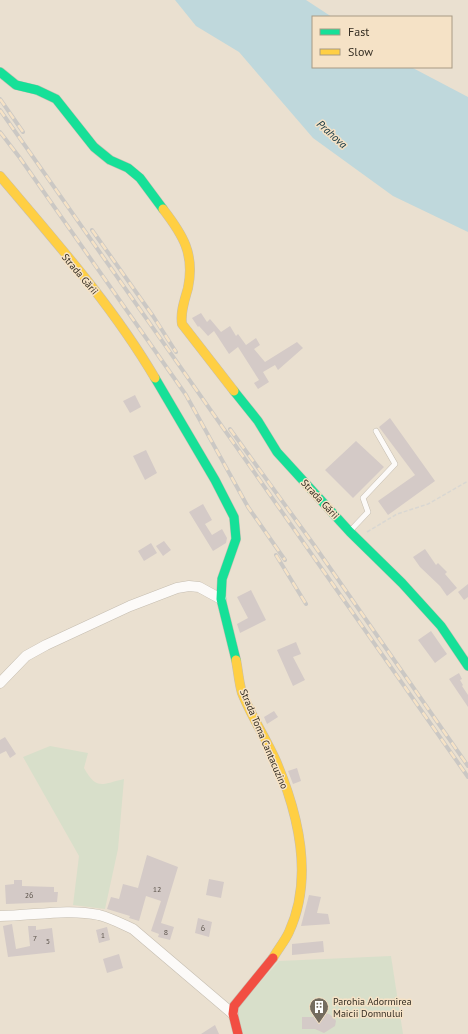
<svg xmlns="http://www.w3.org/2000/svg" width="468" height="1034" viewBox="0 0 468 1034" font-family="'PT Sans',sans-serif">
<rect width="100%" height="100%" fill="#eae0d0"/>
<path fill="#d8dfca" d="M50 746 88 753 84 768C97 791 102 784 124 779L118 849 105 909 73 905 79 856 23 757Z
M391 956 403 1034H242L236 1009 279 961Z"/>
<path fill="#bfd8dc" d="M175 0H306L332 17H313V67H411L468 97V232L393 196 313 138 239 52 196 26Z"/>
<path fill="#d4cac7" d="M201 313 207 322 210 319 221 332 230 326 236 336 238 334 246 345 256 338 260 345 254 349 265 362 297 342 303 348 278 370 275 365 263 372 269 382 258 389 254 383 259 380 238 347 229 354 214 331 208 336 199 326 198 327 192 318Z
M135 395 141 407 130 413 123 401Z
M390 418 435 481 388 515 378 501 415 475 379 427Z
M356 441 384 467 353 498 325 470Z
M146 450 157 473 145 480 133 456Z
M203 504 212 520 205 524 212 535 222 529 227 538 226 543 213 551 189 512Z
M164 541 171 550 163 556 156 546Z
M151 543 157 553 144 561 138 551Z
M425 549 436 565 438 563 447 572 445 574 457 588 447 596 440 586 420 567 413 557Z
M468 584V597L464 600 458 592Z
M251 590 266 620 240 633 237 624 248 618 237 597Z
M431 631 447 654 435 663 418 640Z
M296 642 301 654 293 657 305 680 293 686 277 650Z
M459 673 462 679 460 680 463 685 462 686 468 695V707L449 679Z
M274 711 278 717 267 724 264 717Z
M5 737 16 754 10 758 6 751 0 754V740Z
M297 768 301 781 293 784 288 771Z
M147 855 178 867 161 923 174 927 170 940 158 937 159 934 151 931 161 901 146 896 139 921 129 918 130 916 107 909 111 897 119 899 123 884 138 888Z
M209 879 224 882 221 898 206 895Z
M14 880H22V886L54 887V892H58L57 902 6 904 5 885 14 884Z
M309 895 321 897 317 913 328 914 330 924 301 926Z
M198 918 212 922 209 937 195 933Z
M12 924 16 949 30 946 28 926H36V930L52 928 55 952 8 957 3 926Z
M107 927 110 940 99 943 96 930Z
M323 941 324 952 292 955V944Z
M119 954 123 968 107 973 103 959Z
M320 1013 329 1014 334 1018 336 1021 335 1026 324 1033 315 1029H302V1017H314Z
M215 1025 219 1034H201Z"/>
<g fill="none" stroke-linecap="round" stroke-linejoin="round">
<defs>
<path id="lane" d="M350 531 368 512 363 498 395 464 376 431"/>
<path id="street" d="M0 683 26 656 46 645 130 606 177 588 189 586 199 587 221 599
M0 916C32 916 67 908 99 915 111 918 122 924 133 929L233 1014"/>
<path id="fast" d="M0 72 16 85 37 90 56 99 94 147 110 160 128 168 140 178 163 209
M155 378 215 480 234 517 236 539 222 579 221 599 236 660
M234 391 258 421 277 452 350 532 402 583 441 626 468 666"/>
<path id="slow" d="M0 176C55 241 112 305 155 378
M163 209C183 235 195 254 188 288 185 299 180 312 182 324L234 391
M236 660C238 670 239 683 242 693 251 716 266 738 276 761 298 813 314 878 289 932 285 941 278 949 273 958"/>
<path id="jam" d="M238 1034 233 1014 234 1006 273 958"/>
</defs>
<use href="#lane" stroke="#c5bdb0" stroke-width="6"/>
<use href="#street" stroke="#c5bdb0" stroke-width="11"/>
<use href="#fast" stroke="#c5bdb0" stroke-width="10"/>
<use href="#slow" stroke="#c5bdb0" stroke-width="10"/>
<use href="#jam" stroke="#c5bdb0" stroke-width="10"/>
<path stroke="#d9d7d2" stroke-width="1.5" stroke-dasharray="4 2" stroke-linecap="butt" d="M367 532 397 514 428 504 468 481"/>
<use href="#lane" stroke="#fcfaf8" stroke-width="5"/>
<use href="#street" stroke="#fcfaf8" stroke-width="10"/>
<use href="#fast" stroke="#16e098" stroke-width="9"/>
<use href="#slow" stroke="#ffcf43" stroke-width="9"/>
<use href="#jam" stroke="#f24e42" stroke-width="9"/>
<defs>
<path id="rail" d="M0 99 23 132
M0 110 468 777
M0 132 20 158 186 395 248 507 285 560
M92 230 153 316 176 352
M230 429 314 545 468 766
M276 555 306 604"/>
</defs>
<use href="#rail" stroke="#cbc8c4" stroke-width="4"/>
<use href="#rail" stroke="#f5e2c6" stroke-width="2.5" stroke-dasharray="8" stroke-linecap="butt"/>
</g>
<defs>
<symbol id="building-pin" viewBox="-11 -11 22 30"><path d="M0 17L-7.5 6A9.5 9.5 0 1 1 7.5 6Z" fill="#746c5f" stroke="#f5e2c6"/><path d="M-4-6H4V6H1V3H-1V6H-4ZM-2.5-4.3h1.7v1.8h-1.7ZM.8-4.3h1.7v1.8H.8ZM-2.5-1h1.7V.8h-1.7ZM.8-1h1.7V.8H.8Z" fill="#fff"/></symbol>
</defs>
<g fill-rule="evenodd">
<use href="#building-pin" x="308" y="996" width="22" height="30"/>
</g>
<g text-anchor="middle" dominant-baseline="central" stroke-width="3" stroke-linejoin="round" paint-order="stroke">
<g font-size="8" fill="#5c544b">
<text x="157" y="889">12</text>
<text x="29" y="895">26</text>
<text x="203" y="928">6</text>
<text x="166" y="932">8</text>
<text x="103" y="935">1</text>
<text x="35" y="938">7</text>
<text x="48" y="941">5</text>
</g>
<g font-size="10" fill="#342d22" stroke="#f5e2c6">
<text transform="translate(80 274) rotate(50)">Strada Gării</text>
<text transform="translate(320 499) rotate(47)">Strada Gării</text>
<text transform="translate(264 739) rotate(67)">Strada Toma Cantacuzino</text>
</g>
<g font-size="10" fill="#342d22" stroke="#f5e2c6" text-anchor="start">
<text x="333" y="1001">Parohia Adormirea<tspan x="333" dy="12">Maicii Domnului</tspan></text>
</g>
<g font-size="11" font-style="italic" fill="#10343f" stroke="#f5e2c6">
<text transform="translate(332 134) rotate(42)">Prahova</text>
</g>
</g>
<rect x="312" y="16" width="140" height="52" fill="#f5e2c6" stroke="#a89a84"/>
<rect x="320" y="29" width="20" height="6" fill="#16e098" stroke="#a89a84"/>
<text x="348" y="36" font-size="12" fill="#342d22">Fast</text>
<rect x="320" y="49" width="20" height="6" fill="#ffcf43" stroke="#a89a84"/>
<text x="348" y="56" font-size="12" fill="#342d22">Slow</text>
</svg>
